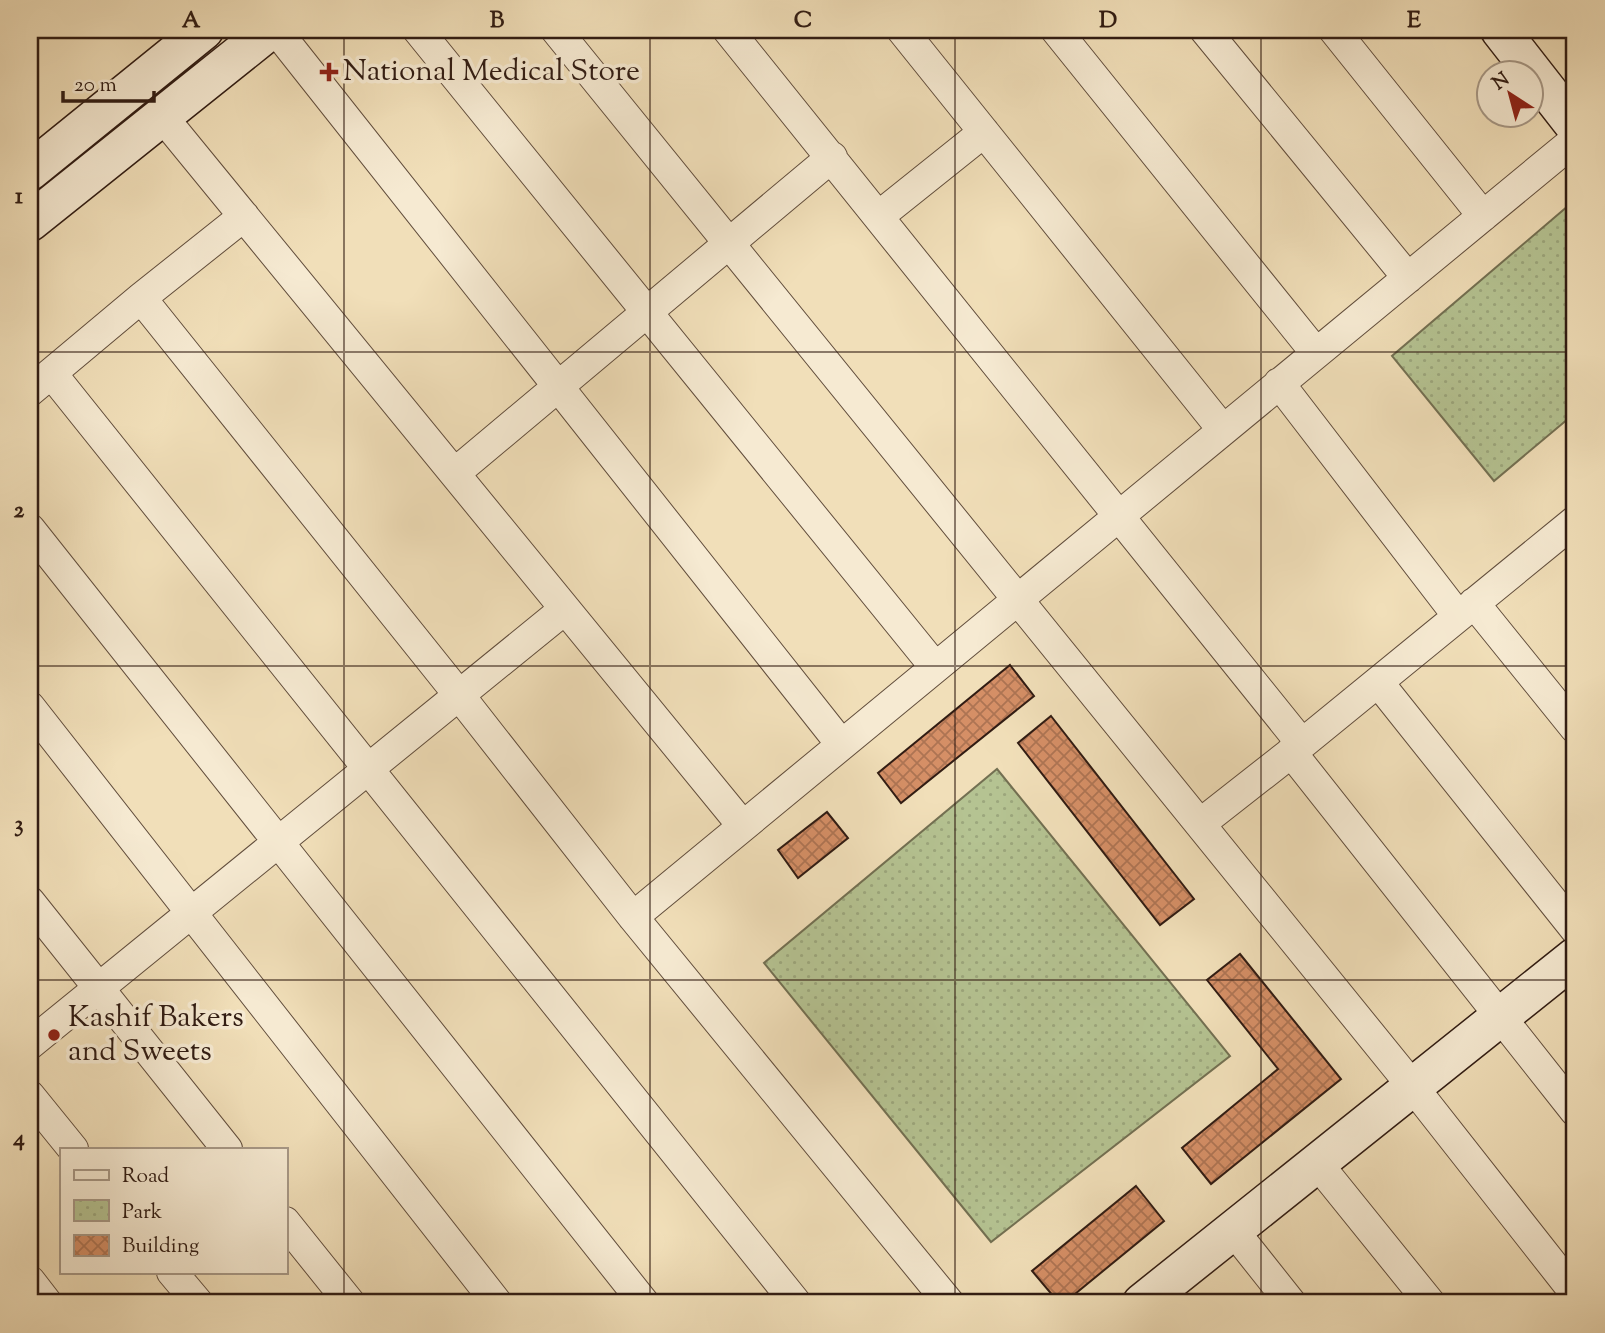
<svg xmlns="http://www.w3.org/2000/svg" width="1605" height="1333" viewBox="0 0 1605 1333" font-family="'Sorts Mill Goudy',serif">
<defs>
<pattern id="park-dots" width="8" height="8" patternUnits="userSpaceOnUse" patternTransform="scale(1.75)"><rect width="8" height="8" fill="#b5c392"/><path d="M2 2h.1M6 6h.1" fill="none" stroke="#9ca77d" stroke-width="1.8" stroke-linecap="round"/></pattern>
<pattern id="building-cross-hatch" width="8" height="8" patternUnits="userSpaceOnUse" patternTransform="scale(1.75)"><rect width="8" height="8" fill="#d58f66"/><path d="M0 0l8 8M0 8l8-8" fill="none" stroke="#ad7453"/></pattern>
</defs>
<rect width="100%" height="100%" fill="#f1dfb9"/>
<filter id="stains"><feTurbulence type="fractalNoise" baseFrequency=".00286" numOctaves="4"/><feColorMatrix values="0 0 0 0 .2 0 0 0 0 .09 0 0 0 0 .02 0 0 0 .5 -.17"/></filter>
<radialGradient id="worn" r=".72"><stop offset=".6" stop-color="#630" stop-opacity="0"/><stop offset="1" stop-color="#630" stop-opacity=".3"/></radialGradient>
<path fill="url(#park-dots)" stroke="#737052" stroke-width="2" d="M1575 200V413L1494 481 1392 356Z
M997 769 1230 1056 991 1242 764 963Z"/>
<path fill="url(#building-cross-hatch)" stroke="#311c13" stroke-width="2" d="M1010 665 1034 696 901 803 878 773Z
M1051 716 1194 899 1160 925 1018 743Z
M827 812 848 838 798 878 778 850Z
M1240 954 1341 1079 1211 1184 1182 1148 1278 1069 1207 980Z
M1136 1186 1164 1221 1064 1303H1059L1032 1271Z"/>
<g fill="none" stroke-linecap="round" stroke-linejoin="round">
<defs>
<path id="lane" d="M30 32 32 30"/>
<path id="street" d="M276 30 841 744
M418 30 935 667
M556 30 1413 1087 1575 1293
M728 30 1302 744
M902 30 1223 430
M1056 30 1316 353
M1205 30 1408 278
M1334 30 1483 216
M161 115 742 825
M879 216 984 132
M141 298 459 695 633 917 949 1303
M52 374 796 1303
M1279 383 1458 616
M30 391 141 298 244 216
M455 473 832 157
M30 529 644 1303
M1474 603 1575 728
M1378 682 1575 929
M30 707 497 1303
M1291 752 1575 1111
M1200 824 1302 744 1575 521
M30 902 227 1149
M633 917 1575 140
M30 1044 565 609
M30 1096 73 1149
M1317 1163 1430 1303
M285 1222 350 1303
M1233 1230 1291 1303
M172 1272 198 1303
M30 1281 47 1303"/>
<path id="secondary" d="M1500 30 1575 126
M30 171 204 30
M30 222 270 30
M1142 1303 1575 957"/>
</defs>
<use href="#lane" stroke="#614d3c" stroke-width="17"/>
<use href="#street" stroke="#614d3c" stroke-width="32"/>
<use href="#secondary" stroke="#311c13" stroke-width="41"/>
<use href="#lane" stroke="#f6ead2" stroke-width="14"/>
<use href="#street" stroke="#f6ead2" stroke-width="30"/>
<use href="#secondary" stroke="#f6ead2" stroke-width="38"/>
</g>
<path fill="none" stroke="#311c13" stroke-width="2" stroke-opacity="0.55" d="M344 30V1303M650 30V1303M955 30V1303M1261 30V1303M30 352H1575M30 666H1575M30 980H1575"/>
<g fill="#8f2418" stroke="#f6ead2" stroke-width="2.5">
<path d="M325.5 61.5h7v7h7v7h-7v7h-7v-7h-7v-7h7z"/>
<circle cx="54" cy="1035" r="7"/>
</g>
<g text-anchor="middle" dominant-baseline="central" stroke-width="7" stroke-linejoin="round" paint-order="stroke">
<g font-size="30" fill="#311c13" stroke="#f6ead2" text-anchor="start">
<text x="343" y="72">National Medical Store</text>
<text x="68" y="1018">Kashif Bakers<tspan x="68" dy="34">and Sweets</tspan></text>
</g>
</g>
<rect width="1605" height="1333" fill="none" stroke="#f1dfb9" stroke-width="77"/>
<rect x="60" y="1148" width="228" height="126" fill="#f6ead2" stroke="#a79886" stroke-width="2"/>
<rect x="74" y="1170" width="35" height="10" fill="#f6ead2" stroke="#a79886" stroke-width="2"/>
<text x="122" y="1182" font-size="21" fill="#311c13">Road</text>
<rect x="74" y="1200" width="35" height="21" fill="url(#park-dots)" stroke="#a79886" stroke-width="2"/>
<text x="122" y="1218" font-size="21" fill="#311c13">Park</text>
<rect x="74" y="1235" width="35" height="21" fill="url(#building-cross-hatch)" stroke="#a79886" stroke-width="2"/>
<text x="122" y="1252" font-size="21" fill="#311c13">Building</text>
<g transform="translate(1510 94) rotate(324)"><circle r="33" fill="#f6ead2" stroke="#a79886" stroke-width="2"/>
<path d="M0-5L12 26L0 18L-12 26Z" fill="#8f2418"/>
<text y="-10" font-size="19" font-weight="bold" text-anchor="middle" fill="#311c13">N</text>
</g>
<path d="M63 91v10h91v-10" fill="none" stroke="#311c13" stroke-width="3.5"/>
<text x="74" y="91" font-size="21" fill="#311c13" stroke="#f6ead2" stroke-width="5" paint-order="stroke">20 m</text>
<rect x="38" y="38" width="1528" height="1256" fill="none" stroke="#311c13" stroke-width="2.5"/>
<g font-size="23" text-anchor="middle" font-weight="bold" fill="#311c13">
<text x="191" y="27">A</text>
<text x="497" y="27">B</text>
<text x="803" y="27">C</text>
<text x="1108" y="27">D</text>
<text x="1414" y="27">E</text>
<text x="19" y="203">1</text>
<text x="19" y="517">2</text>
<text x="19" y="831">3</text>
<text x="19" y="1145">4</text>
</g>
<rect width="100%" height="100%" filter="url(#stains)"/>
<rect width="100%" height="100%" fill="url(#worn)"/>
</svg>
